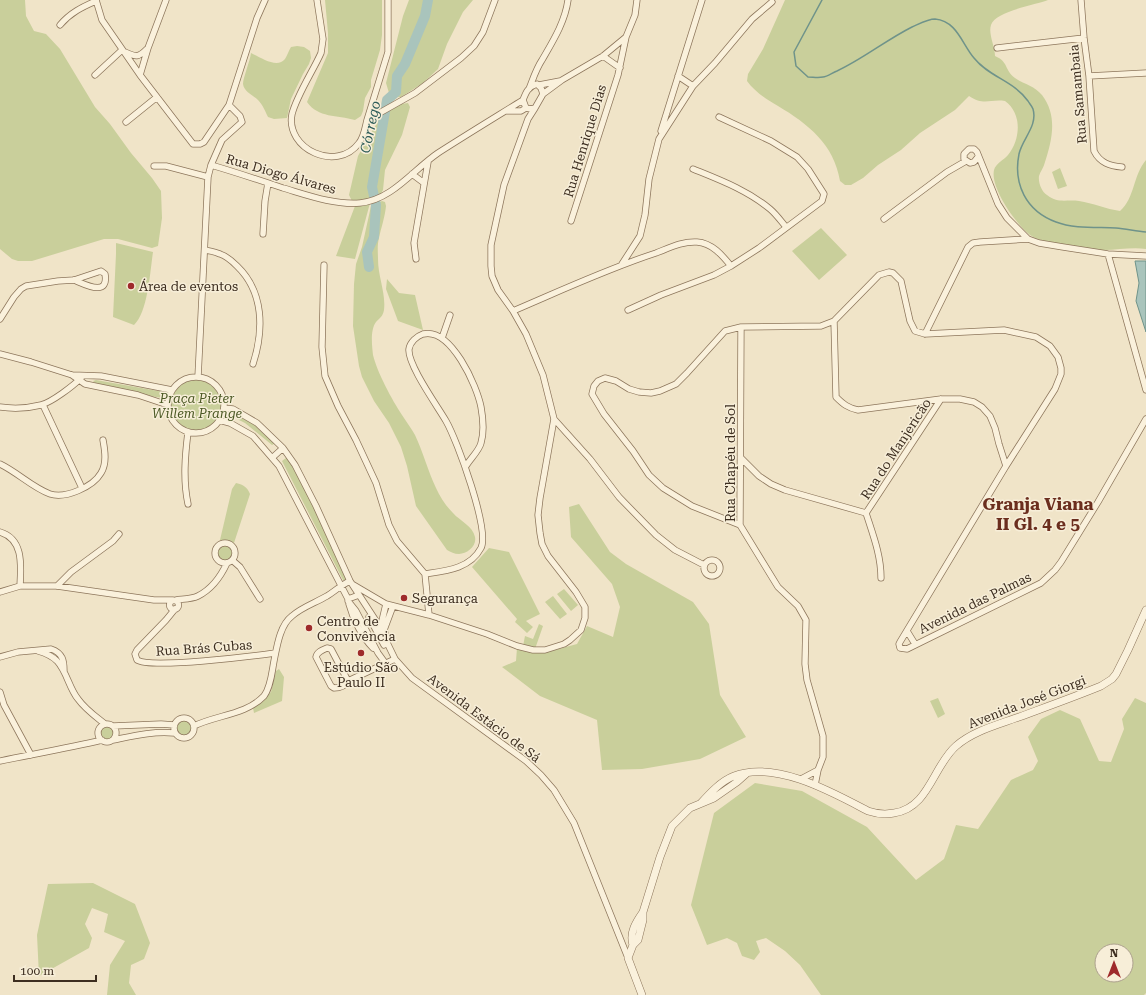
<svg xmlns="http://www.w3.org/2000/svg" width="1146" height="995" viewBox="0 0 1146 995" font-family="'Roboto Serif',serif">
<rect width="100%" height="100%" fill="#f0e4c8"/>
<path fill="#c9cf9b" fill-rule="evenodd" d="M0 0H25L26 16 34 31 46 34 60 49 95 107 110 124 131 153 152 178 161 191 162 218 158 246 152 248 118 239H104L32 261H18L12 259 0 249Z
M325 0H382V35L380 50 371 80V87L365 98 363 111 361 116 355 120C337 115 318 118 307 102L328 53V33Z
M409 0H473L463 12 447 44 438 69 423 83 401 97H394L389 93 386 83 403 16Z
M785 0H1048C1036 5 995 11 991 25 988 34 995 46 995 56 1009 62 1004 70 1015 78 1024 84 1035 86 1042 95 1058 116 1052 140 1045 162 1044 167 1040 172 1039 176 1038 183 1042 192 1047 195 1059 204 1066 199 1079 201 1093 203 1106 209 1120 211 1135 198 1133 175 1146 160V249C1132 247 1118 250 1104 250 1087 251 1057 245 1041 240 1037 239 1033 237 1030 235 1016 224 990 188 994 170 996 163 1004 160 1008 155 1021 139 1022 113 1005 101 989 99 984 106 969 96L955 110 920 133 901 150 878 165 863 178 851 185H845L840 181C834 144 808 124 778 106 766 99 755 92 747 81L748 74 763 49Z
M297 46 304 47 310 51 311 58 309 64 303 74 291 99 287 118 274 119 268 117C265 111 263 105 258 100 253 95 244 92 243 84 243 78 250 61 251 53 260 57 277 69 285 59 287 56 289 50 291 47Z
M408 103 410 107 402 135 385 170 383 190 381 194 365 200 352 201 349 195 358 156 372 131 383 114 401 104Z
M1060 168 1067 186 1058 189 1052 172Z
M382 201 385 202 386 206C385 217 381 228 379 238 377 245 378 253 378 259 378 277 386 293 384 310 383 316 380 318 376 322 370 330 372 346 373 355 377 372 392 400 402 415 406 421 411 428 415 435 423 452 428 471 436 488 440 497 446 506 453 513 460 521 473 526 475 537 477 546 467 554 459 554 454 554 451 552 447 550L416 506 407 466 401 447 389 423 374 401 362 377 359 366 353 326 354 284 356 264 362 247 371 206Z
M370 203 355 259 336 256 355 206 365 205Z
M821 228 847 255 819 280 792 251Z
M116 243 153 252C150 272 148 312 134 325L113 317 116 254Z
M387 279 399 293 415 295 423 330 398 321 386 289Z
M189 378C209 376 224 388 224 408H225C223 413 220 420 216 424 186 456 142 397 189 378Z
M96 380 164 392 166 396 164 398 156 397 96 384 93 381Z
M230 411 252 421 275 443 274 444 272 445 245 423 233 417Z
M286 458H289L347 575V581L343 580 342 578 282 461Z
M236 483C244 485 247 487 250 494L234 543 227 540H220L232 489Z
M579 504 610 552 626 564 693 602 709 624 720 695 746 737 700 759 642 769 602 770 597 720 540 696 502 667 516 661 517 648 544 653 577 644 587 626 613 637 620 607 612 584 571 537 569 507Z
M217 553a8 8 0 1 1 16 0a8 8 0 1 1-16 0Z
M489 548 509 552 540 614 526 621 533 627 527 633 515 622 517 619 472 567Z
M564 589 578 605 571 611 557 594Z
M553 596 567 614 560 619 545 602Z
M539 624 543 626 535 649 523 646 525 636 533 639Z
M279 669 284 677 282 701 254 713 253 708 271 692 276 671Z
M938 698 945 714 938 718 930 701Z
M1135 698 1146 703V993L1144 995H821L800 965 785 951 766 938 756 941 760 952 754 960 742 956 737 943 727 938 707 945 691 905 714 813 755 783 802 791 867 827 916 880 944 859 956 825 978 829 1011 780 1033 770 1038 761 1028 737 1041 719 1060 710 1080 719 1099 761 1111 762 1124 729 1122 719ZM1102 951H1126V975H1102Z
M174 728a10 10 0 1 1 20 0a10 10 0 1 1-20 0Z
M98 733a9 9 0 1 1 18 0a9 9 0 1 1-18 0Z
M93 883 135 904 150 943 144 959 131 965 129 983 136 995H107L110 965 125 941 104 932 108 914 92 908 85 924 92 938 89 948 39 976 37 935 48 884Z"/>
<path fill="#a9c4bc" stroke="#6f938a" d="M1135 261H1146V332L1136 301 1139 283Z"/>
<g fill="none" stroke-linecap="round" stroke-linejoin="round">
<path stroke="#6f938a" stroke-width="1.5" d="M822 0 794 52 796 66 808 77C813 77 818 78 823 77 827 77 832 73 837 71 863 59 886 40 912 27 919 24 928 19 935 19 957 21 962 44 974 58 989 77 1014 81 1028 101 1029 103 1032 106 1033 109 1038 126 1022 139 1019 154 1013 184 1026 211 1056 222 1074 229 1097 227 1116 228 1126 229 1136 231 1146 232"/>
<path stroke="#a9c4bc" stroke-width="10" d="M369 267 367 252 374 237 376 205 372 187 387 100 396 92 397 76 405 64 425 16 428 0"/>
<defs>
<path id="minor" d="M96 0 102 20 140 75
M166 0 148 48 140 75 193 144H200L204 142 229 105
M317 0 323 39 321 53C313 71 297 95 292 114 285 149 337 173 359 143 364 137 365 128 367 120L415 93 461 58 474 46 483 32 495 0
M1081 0 1084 38 1089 76 1094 151C1100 163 1110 166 1122 167
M60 25C70 13 82 7 96 1
M997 48 1084 38
M125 52C136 57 138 58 147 49
M603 56 620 68
M95 75 122 50
M678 76 693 86
M1089 76 1146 73
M537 84 541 88 543 94 535 108 531 109 526 108 523 100C526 92 528 87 537 84Z
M539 85 560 81
M529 89C533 79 536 69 542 60 553 41 565 22 568 0
M543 94 562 80 603 56 626 37 635 15 637 0
M507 111H521L526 108
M367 120 388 52V0
M126 122 157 97
M661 131 702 0
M978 157 974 162 970 163 964 159V154L969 149H974L977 152 998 204 1007 218 1028 239 1039 243 1063 247 1108 254 1146 256
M211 165 222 140 242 122 240 116 229 105 257 18 265 0
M154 166H166L208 177
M693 169C720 180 747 190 770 209 776 214 781 221 786 227
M412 174 424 183
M884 219 947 172 966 161
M571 221 618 75 626 37
M263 234 265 201 268 183
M205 250C210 251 216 252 220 254 226 256 233 262 237 266 264 292 264 330 253 364
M1108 254 1146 390
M416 259 414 243 428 162
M622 264 640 236 645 215 649 179 659 139 693 86 715 63 752 19 772 2
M324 265 322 347 325 376 338 406 356 440 376 483 389 525 397 541 425 574 429 615
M628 310 661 295 714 275 731 266 759 248 822 201 824 194 808 169 797 157 771 141 719 117
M513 311C560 291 607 269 656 253 669 248 683 241 697 242 712 243 722 255 731 266
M0 319 14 297 21 289 26 286 58 281 74 280 101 271 105 274C109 297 86 285 74 280
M834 321 836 397C843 404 848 408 858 410L941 399H960L974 402 982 407 990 416 995 428 999 444 1006 466
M741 327 740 525 778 587 798 606 806 620 805 664 807 680 823 736V757L818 770 801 779
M925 334 968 247 973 243 980 242 1028 239
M442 338 450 315
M0 354 31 362 72 375 101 376 172 390
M72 375 85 384 138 395 168 405
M198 377 208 177 211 165C235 172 259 180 283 188 307 195 334 205 360 203 392 200 413 170 438 153 466 135 494 118 523 100
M168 405a28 28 0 1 1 56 0a28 28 0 1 1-56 0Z
M43 405 82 488
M0 407C13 409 29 408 41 405 52 402 73 386 81 378
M224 408 233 409 257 423 283 448 295 465 316 506 350 581 378 624 395 659 412 678 526 761 541 775 554 790 574 823 628 958
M554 419 590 459 619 497 656 535 675 550 704 565
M219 420 230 423 253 436 279 466 348 599
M188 432C185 456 183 480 188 504
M273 457 283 448
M741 458 759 476 771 484 785 490 866 513 941 399
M0 464C17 472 33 488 50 494 65 499 93 487 101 473 107 463 105 451 103 440
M866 513C873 535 881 555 881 578
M740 525 692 506 663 488 649 475 633 451 604 414 592 394 594 386 598 381 605 378 616 381 629 389 639 392 651 393 660 391 676 384 687 373 725 331 741 327 821 326 834 321 879 275 889 272 893 273 901 281 910 321 915 331 925 334 1004 330 1036 337 1050 346 1058 357 1061 368V374L1055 389 1006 466 900 642 899 644 900 648 907 649 1041 583 1055 570 1061 562 1098 502 1146 419
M0 532C24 539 21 566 20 586
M215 553a10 10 0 1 1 20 0a10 10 0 1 1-20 0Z
M704 568a8 8 0 1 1 16 0a8 8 0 1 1-16 0Z
M232 560 240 567 260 599
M425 574C445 571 470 569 481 548 490 530 457 440 446 421 438 407 407 364 409 349 410 342 417 336 423 334 451 327 477 386 481 407 483 418 484 433 481 443 479 451 470 459 466 466
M352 584 386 604 429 615 487 634 517 646 533 650H545L564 644 570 640 581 630 585 618V607L576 592 548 556 542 544 540 533 538 515 540 498 554 419 543 375 526 334 513 311 498 290 492 276 491 266V245L504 185 528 119 535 108
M57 586 71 572 113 541 119 534
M0 592 20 586H57L154 600H173
M359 595 348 599V601L356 611 378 653 386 664
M176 600C183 599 192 599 198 596 212 589 221 576 227 563
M169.5 605a4.5 4.5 0 1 1 9 0a4.5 4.5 0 1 1-9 0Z
M349 604C353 619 362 637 373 648
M175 609 166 620 137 650 135 654 137 660C151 669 254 656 275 653
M369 617 384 645
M383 628 381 625 386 604
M907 631 915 644
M387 637 384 630 393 606
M327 648 331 649 348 681C345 686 340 688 334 688L331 686 316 657C317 652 322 650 327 648Z
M38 651C45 653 52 656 57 661 67 672 69 688 78 699 85 709 95 716 105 724
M0 657 18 652 51 649C63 653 64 661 64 671
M348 681 395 659
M0 692 4 705 31 755
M174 728a10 10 0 1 1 20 0a10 10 0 1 1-20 0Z
M98 733a9 9 0 1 1 18 0a9 9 0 1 1-18 0Z
M113 726 161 724 174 725
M194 726C216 715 246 715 264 696 271 687 272 671 274 661 277 646 280 625 292 616 302 607 315 603 327 596 335 591 341 585 350 581
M113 740C133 736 153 731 174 733
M0 761C34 754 68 748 102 740
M815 785 818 770"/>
<path id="tertiary" d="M701 803C710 793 721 781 734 776 775 760 832 792 868 811 877 814 884 815 894 813 929 808 933 766 956 746 973 731 997 725 1019 717 1046 707 1074 697 1101 686L1112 679 1116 674 1128 650 1146 610
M633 945C629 933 636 922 643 912L660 857 672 826 690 808 714 798 737 782 746 774
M642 995 628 958 633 945 638 940 643 920V912"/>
</defs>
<use href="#minor" stroke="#8d765c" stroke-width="7"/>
<use href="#tertiary" stroke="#8d765c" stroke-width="8"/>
<use href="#minor" stroke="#faf1dc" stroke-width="5.5"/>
<use href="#tertiary" stroke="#faf1dc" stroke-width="7"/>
</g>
<g fill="#9e2a2b" stroke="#f7eed8" stroke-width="1.5">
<circle cx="131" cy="286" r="4"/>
<circle cx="404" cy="598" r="4"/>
<circle cx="309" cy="628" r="4"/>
<circle cx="361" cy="653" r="4"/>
</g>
<g text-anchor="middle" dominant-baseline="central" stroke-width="3" stroke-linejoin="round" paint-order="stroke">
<g font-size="13" fill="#3d2e20" stroke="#f7eed8">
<text transform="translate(1078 94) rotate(-95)">Rua Samambaia</text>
<text transform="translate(585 141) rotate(-73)">Rua Henrique Dias</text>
<text transform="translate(281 174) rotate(16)">Rua Diogo Álvares</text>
<text transform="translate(896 449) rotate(-57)">Rua do Manjericão</text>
<text transform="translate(730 463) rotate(-90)">Rua Chapéu de Sol</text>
<text transform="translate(975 603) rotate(-26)">Avenida das Palmas</text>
<text transform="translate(204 648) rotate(-4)">Rua Brás Cubas</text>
<text transform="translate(1027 702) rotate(-21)">Avenida José Giorgi</text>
<text transform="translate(484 718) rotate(37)">Avenida Estácio de Sá</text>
</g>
<g font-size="13" fill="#3d2e20" stroke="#f7eed8" text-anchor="start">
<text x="139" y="286">Área de eventos</text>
<text x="412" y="598">Segurança</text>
<text x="317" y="621">Centro de<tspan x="317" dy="15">Convivência</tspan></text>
<text x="361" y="667" text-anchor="middle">Estúdio São<tspan x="361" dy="15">Paulo II</tspan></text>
</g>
<g font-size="13" font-style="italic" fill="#4d5a26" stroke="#f7eed8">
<text x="197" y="398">Praça Pieter<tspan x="197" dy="15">Willem Prange</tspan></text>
</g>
<g font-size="14" font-style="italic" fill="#2f5d5a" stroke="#f7eed8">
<text transform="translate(370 127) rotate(-78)">Córrego</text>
</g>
<g font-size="17" font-weight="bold" fill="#6b2e1e" stroke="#f7eed8">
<text x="1038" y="504">Granja Viana<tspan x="1038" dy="20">II Gl. 4 e 5</tspan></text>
</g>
</g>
<g transform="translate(1114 963)"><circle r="19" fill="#f7eed8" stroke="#ada18e"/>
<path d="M0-3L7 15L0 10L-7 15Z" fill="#9e2a2b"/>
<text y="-6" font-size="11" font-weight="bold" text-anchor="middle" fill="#3d2e20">N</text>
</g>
<path d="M14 975v6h82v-6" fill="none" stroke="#3d2e20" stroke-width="2"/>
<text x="20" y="975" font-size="12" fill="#3d2e20" stroke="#f7eed8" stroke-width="3" paint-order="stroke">100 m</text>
</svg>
